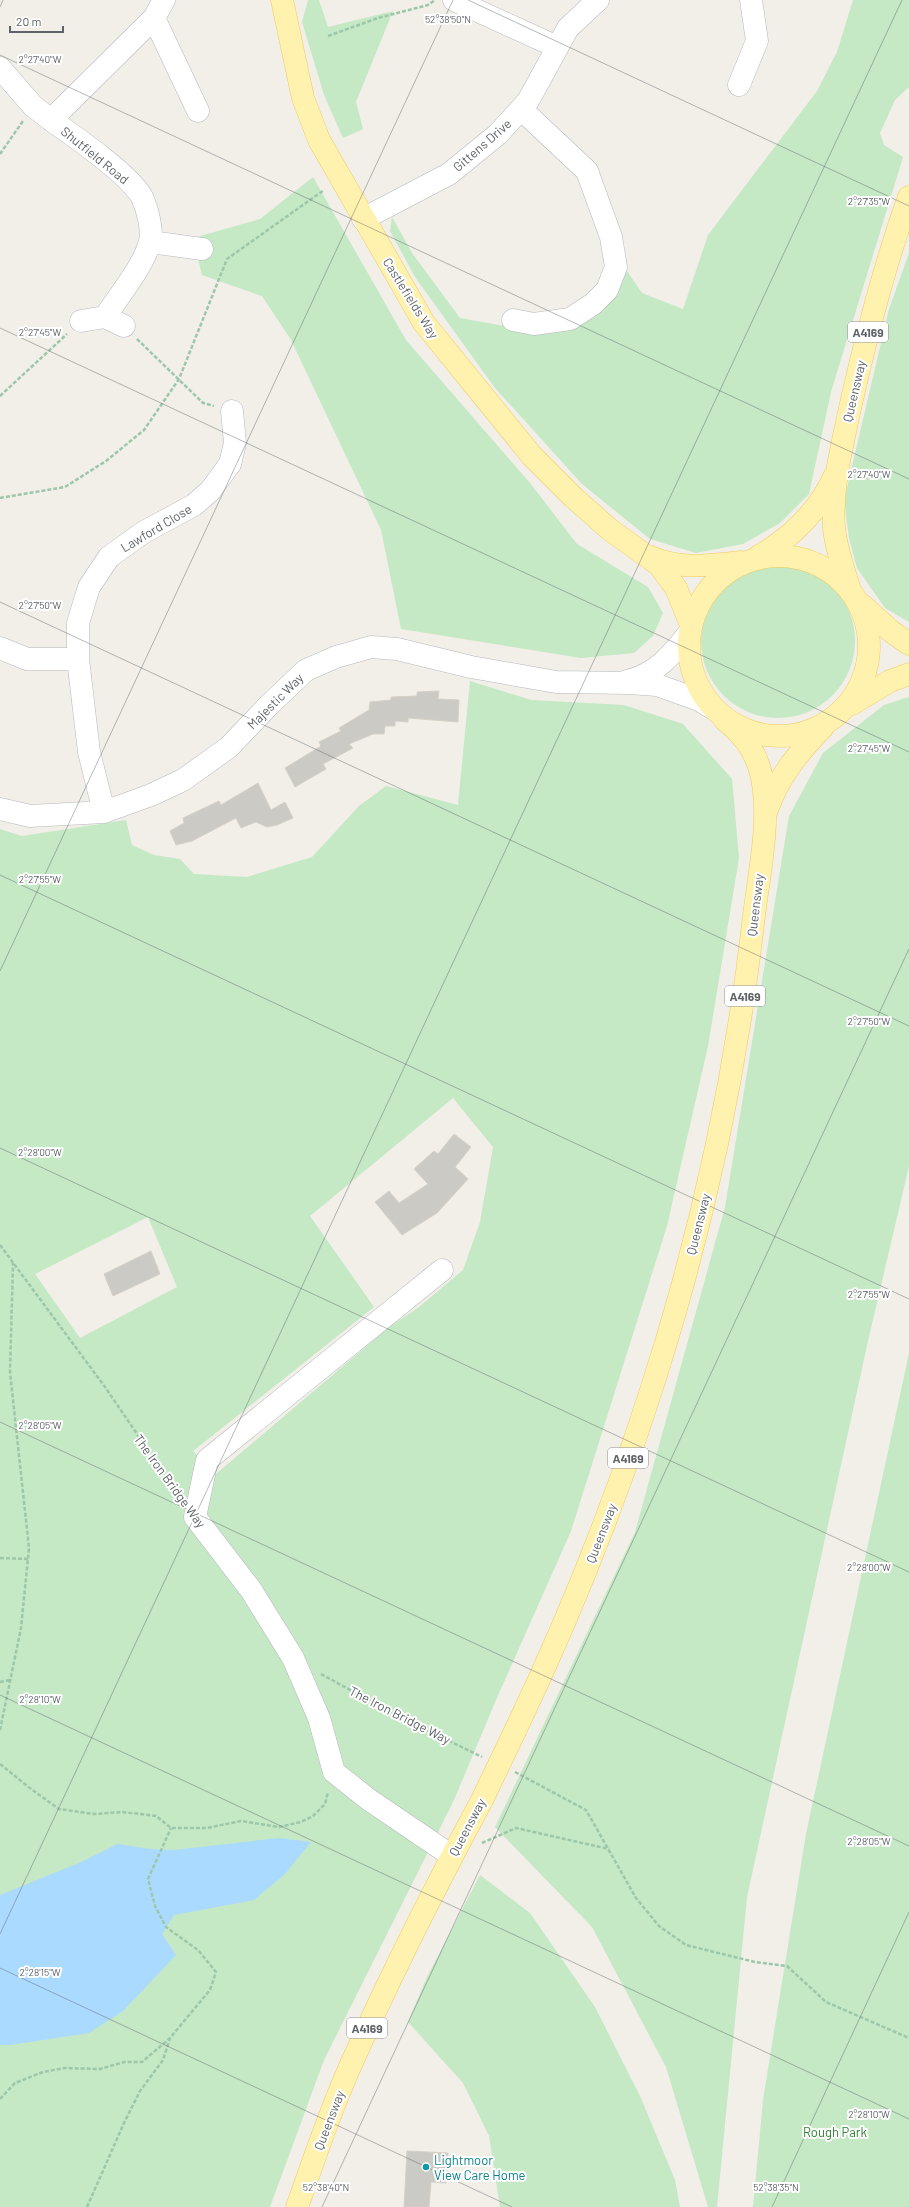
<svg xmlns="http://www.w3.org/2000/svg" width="909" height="2207" viewBox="0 0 909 2207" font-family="Barlow,sans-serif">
<rect width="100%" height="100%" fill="#f1efe8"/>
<path fill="#c5e8c5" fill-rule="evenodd" d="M308 0H319L328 27 393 11 356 102 363 129 343 138 324 95 302 22Z
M853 0H909V87L895 100 880 133 884 145 903 157 831 392 809 494 780 523 743 544 696 553 650 539 582 484 495 388 415 277 390 231 392 217 412 253 460 318 521 329 579 324 603 311 627 271 642 293 683 309 708 235 817 91 837 52Z
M313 177 406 340 530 483 577 544 648 587 663 613 653 636 634 653 581 658 401 629 381 530 291 340 262 296 202 275 193 238 260 219Z
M909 253V622L885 608 857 568 849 538 844 500 889 309Z
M701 641a77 77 0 1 1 154 0a77 77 0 1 1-154 0Z
M470 681 531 700 624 705 683 724 732 779 739 858 708 1046 667 1226 571 1531 496 1700 454 1800 324 2060 270 2207H0V829L22 836 126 820 132 845 154 855 180 859 194 874 247 877 312 857 359 806 386 786 458 805ZM453 1098 493 1147 480 1222 463 1270 419 1307 388 1328 216 1474 193 1451 374 1307 310 1216ZM148 1217 177 1287 80 1338 35 1274Z
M909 697V1166L868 1341 747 1897 717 2207H708L666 2067 592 1927 495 1827 635 1532 725 1207 789 816 823 753 884 705Z
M909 1353V2207H753L763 2100 806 1834Z
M480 1875 530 1913 595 2007 640 2096 675 2180 680 2207H500L489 2136 463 2083 408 2022 426 1979Z"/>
<path fill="#aadaff" d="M279 1838 311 1842 285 1874 254 1900 174 1915 162 1934 176 1955 123 2011 89 2033 10 2045H0V1895L79 1863 118 1844 150 1849 174 1850Z"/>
<path fill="#cccac5" stroke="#d6d1c6" d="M439 691 438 699 459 700 458 722 408 718V722L395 721V726H385L384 734H373L349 744 353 748 323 764 326 769 295 787 285 768 321 746 319 742 341 731 339 728 369 710 370 702 391 700V697L417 696V692Z
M258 783 271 810 285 802 293 818 277 825 267 827 256 822 241 828 236 818 192 841 176 845 170 831 184 823 183 818 219 801 221 805Z
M454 1134 471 1147 455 1167 468 1179 437 1213 402 1235 375 1202 389 1191 399 1203 428 1184 414 1169 434 1151 438 1154Z
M151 1251 160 1274 113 1296 104 1274Z
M407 2151 448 2153 446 2183 431 2182 429 2207H404Z"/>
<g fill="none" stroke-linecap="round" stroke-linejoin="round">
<defs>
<path id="minor" d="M454 0 557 47
M154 18 198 111
M0 68 33 106 51 120
M739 85 757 41 751 0
M363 219 449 174 498 134 528 101 568 28 598 0
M150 242 202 249
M513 320 534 324 570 319 593 304 607 290 616 267 611 237 587 171 521 109
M81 321 105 317
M124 326 105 317C118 297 145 264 150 241 153 230 147 208 142 197 129 174 74 136 51 120L154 18 164 0
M0 648 27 659H78
M627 681C655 675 672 655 689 633
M0 809 30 816 104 812 151 795 183 780 229 747 269 705 306 670 336 657 371 647 397 649 471 667 556 682 630 683 657 685 699 700 712 708
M104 812 89 752 78 659V623L89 587 109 557 144 532 194 505 210 491 230 464 235 443 232 411
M442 1270 207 1460 195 1517 251 1590 293 1658 319 1718 334 1772 368 1799 452 1856"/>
<path id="major" d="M282 0 303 98 319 140 424 323 532 456 573 497 609 529 659 565 676 588 691 625
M689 646a90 90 0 1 1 180 0a90 90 0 1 1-180 0Z
M759 556C792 537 818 512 834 477
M651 557C680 570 709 565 741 562
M849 587C843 568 836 548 834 528 831 487 842 447 850 408 866 337 884 266 909 197
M862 605 892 632 909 644
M852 704 890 681 909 674
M767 810C778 777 799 752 823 727
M516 1729C637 1476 721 1203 753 924 758 877 773 815 760 770 754 748 741 733 724 719
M297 2207C316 2154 334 2100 358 2049 396 1964 438 1882 482 1800"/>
</defs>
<use href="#minor" stroke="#b5b8bc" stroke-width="23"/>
<use href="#major" stroke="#f2c960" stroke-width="23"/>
<path stroke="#9cc7a9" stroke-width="2.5" stroke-dasharray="4 2" stroke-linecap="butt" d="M328 36 378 18 428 5 435 0
M0 154 23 121
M137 339 203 403 214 406
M0 396 67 334
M0 498 65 487 106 461 144 430 179 379 227 259 324 190
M0 1245 105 1387 180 1497
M0 1558 28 1559
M321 1674 398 1716 482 1757
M0 1682 10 1680
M0 1730 21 1628 29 1548 10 1372 13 1263
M0 1764 31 1789 59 1809 94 1814 123 1812 156 1816 171 1828H207L241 1821 279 1827 301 1822 313 1816 325 1804 328 1792
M515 1772 586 1810 636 1898 659 1926 686 1945 755 1962 787 1966 826 2002 909 2038
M482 1843 516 1828 609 1849
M0 2099 15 2083 43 2072 65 2068 100 2069 124 2062H142L170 2038 210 1990 216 1972 198 1950 166 1927 155 1906 148 1879 171 1828
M87 2207 124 2123 140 2091 163 2060 170 2038"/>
<use href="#minor" stroke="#fff" stroke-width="22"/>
<use href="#major" stroke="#fff2af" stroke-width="22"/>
<defs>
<path id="major-bridge" d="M482 1800 516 1729"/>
</defs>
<use href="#major-bridge" stroke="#f2c960" stroke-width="23" stroke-linecap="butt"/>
<use href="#major-bridge" stroke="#fff2af" stroke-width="22"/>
</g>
<path fill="none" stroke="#5f6368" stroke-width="1" stroke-opacity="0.45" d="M468 0 909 206M0 7 3 0M0 55 909 479M0 328 909 752M0 602 909 1026M0 875 909 1299M0 971 453 0M0 1148 909 1572M0 1422 909 1846M0 1695 909 2119M0 1934 902 0M0 1968 512 2207M322 2207 909 949M772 2207 909 1912"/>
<circle fill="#0f9aa8" stroke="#fff" stroke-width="1.5" cx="426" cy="2167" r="4"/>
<g text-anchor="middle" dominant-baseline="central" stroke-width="4" stroke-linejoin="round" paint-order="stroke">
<g fill="#fff" stroke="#8f9295" stroke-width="1">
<rect x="848" y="322" width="40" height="20" rx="3"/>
<rect x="725" y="986" width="40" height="20" rx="3"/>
<rect x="608" y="1448" width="40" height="20" rx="3"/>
<rect x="347" y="2018" width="40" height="20" rx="3"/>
</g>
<g font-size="12" font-weight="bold" fill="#5f6368">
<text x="868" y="332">A4169</text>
<text x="745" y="996">A4169</text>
<text x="628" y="1458">A4169</text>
<text x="367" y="2028">A4169</text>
</g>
<g font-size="13" fill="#5f6368" stroke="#fff">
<text transform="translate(482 145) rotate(-41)">Gittens Drive</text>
<text transform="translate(95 155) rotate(39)">Shutfield Road</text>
<text transform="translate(411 298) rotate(58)">Castlefields Way</text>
<text transform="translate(854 391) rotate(-77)">Queensway</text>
<text transform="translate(156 528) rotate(-31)">Lawford Close</text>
<text transform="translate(275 701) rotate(-45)">Majestic Way</text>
<text transform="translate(755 905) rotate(-83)">Queensway</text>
<text transform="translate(698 1224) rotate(-76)">Queensway</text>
<text transform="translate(170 1481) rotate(54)">The Iron Bridge Way</text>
<text transform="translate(601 1533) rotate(-69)">Queensway</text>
<text transform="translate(400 1715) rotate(27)">The Iron Bridge Way</text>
<text transform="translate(467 1827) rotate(-62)">Queensway</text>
<text transform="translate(329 2120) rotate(-69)">Queensway</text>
</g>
<g font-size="13" fill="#348238" stroke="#fff">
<text x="835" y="2132">Rough Park</text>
</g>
<g font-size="13" fill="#0d838f" stroke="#fff" text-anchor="start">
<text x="434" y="2160">Lightmoor<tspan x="434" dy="15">View Care Home</tspan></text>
</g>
</g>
<g font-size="10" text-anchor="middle" fill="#5f6368" stroke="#fff" stroke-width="4" stroke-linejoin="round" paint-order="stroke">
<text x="448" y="23">52°38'50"N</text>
<text x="40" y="63">2°27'40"W</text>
<text x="869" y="205">2°27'35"W</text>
<text x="40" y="336">2°27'45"W</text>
<text x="869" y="478">2°27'40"W</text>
<text x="40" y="609">2°27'50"W</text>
<text x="869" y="752">2°27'45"W</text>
<text x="40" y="883">2°27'55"W</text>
<text x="869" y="1025">2°27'50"W</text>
<text x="40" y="1156">2°28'00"W</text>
<text x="869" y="1298">2°27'55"W</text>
<text x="40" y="1429">2°28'05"W</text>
<text x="869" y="1571">2°28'00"W</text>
<text x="40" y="1703">2°28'10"W</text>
<text x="869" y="1845">2°28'05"W</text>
<text x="40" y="1976">2°28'15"W</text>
<text x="869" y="2118">2°28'10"W</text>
<text x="326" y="2191">52°38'40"N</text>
<text x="776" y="2191">52°38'35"N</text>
</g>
<path d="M10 26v6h53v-6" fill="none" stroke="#5f6368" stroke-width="2"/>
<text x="16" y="26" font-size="12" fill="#5f6368" stroke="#ffffff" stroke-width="3" paint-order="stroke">20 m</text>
</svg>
